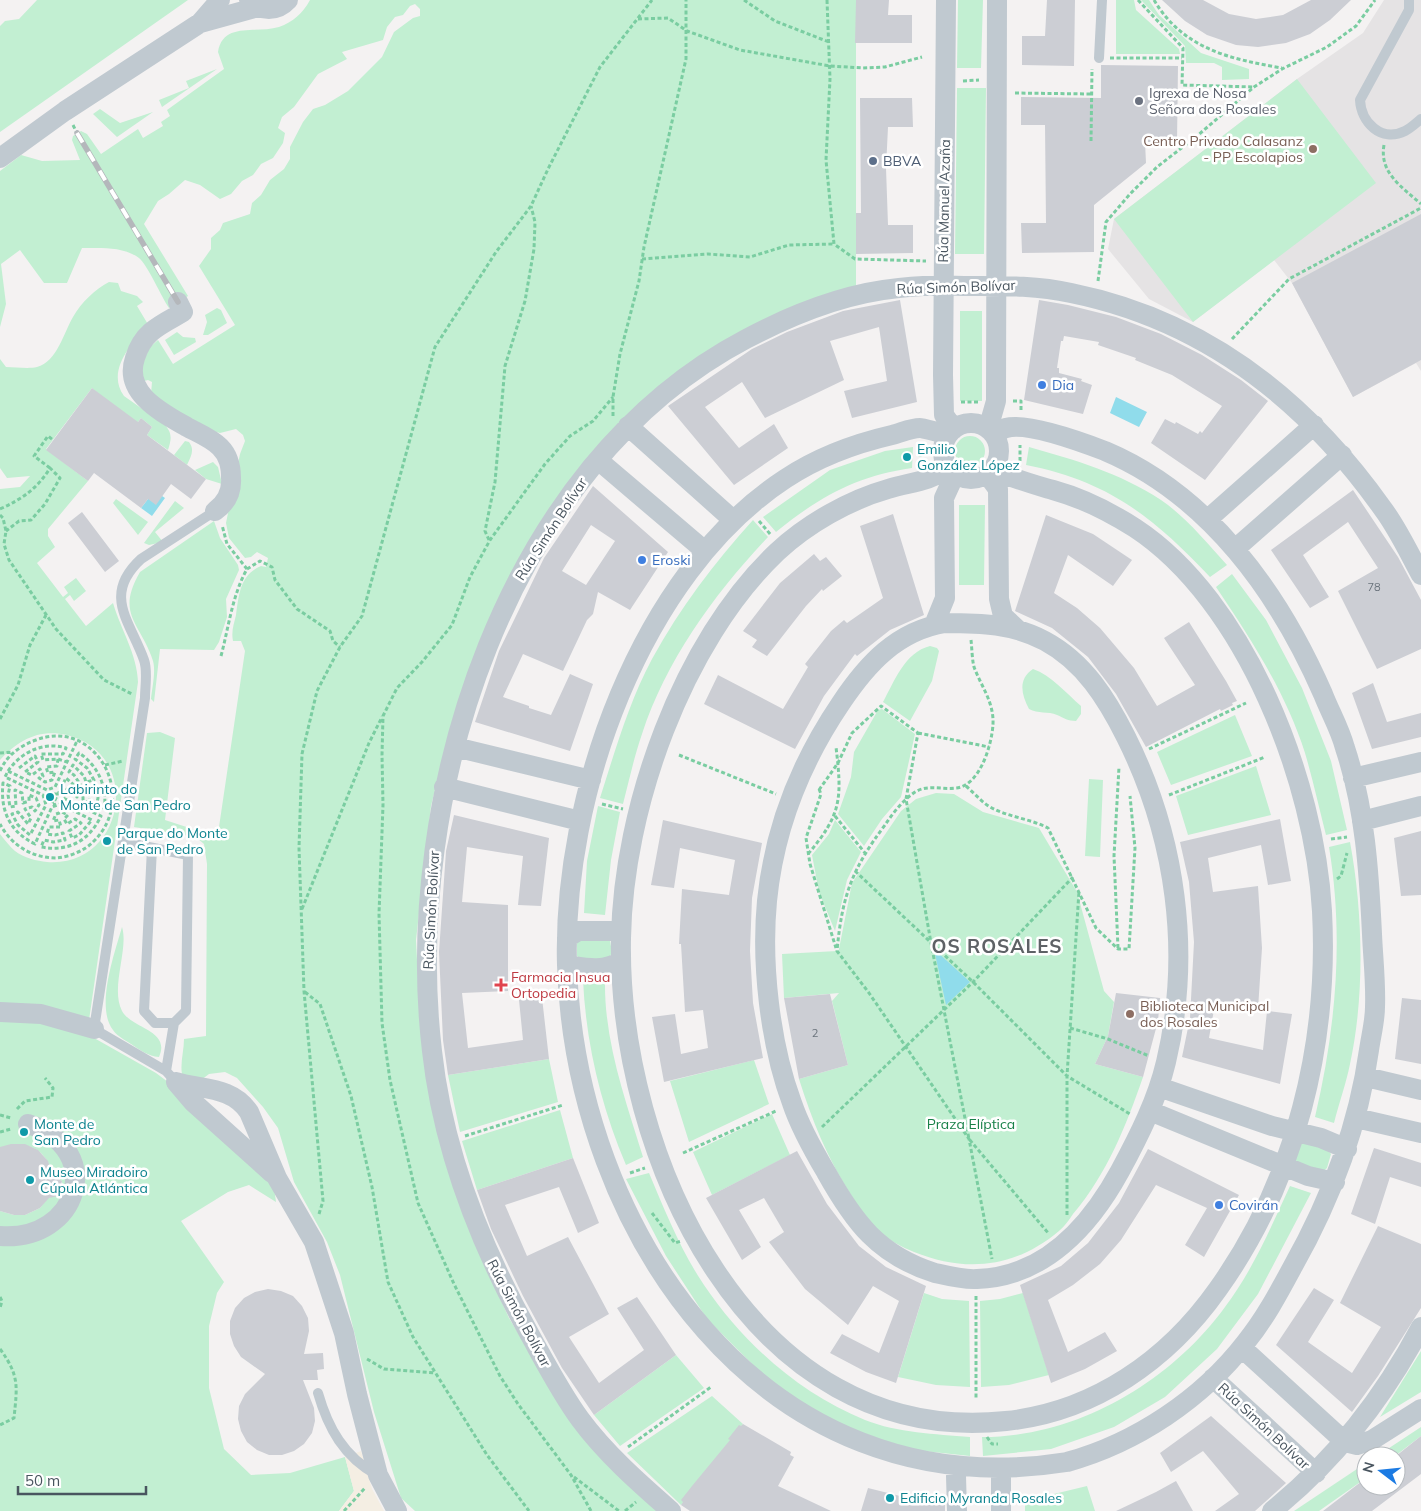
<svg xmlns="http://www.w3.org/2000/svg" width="1421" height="1511" viewBox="0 0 1421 1511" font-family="Mulish,sans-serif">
<rect width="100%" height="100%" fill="#f4f2f2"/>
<path fill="#e5e3e4" d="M1384 0H1421V371L1416 363 1353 397 1292 283 1274 260 1193 322 1149 299 1108 249 1114 219 1297 79 1363 33Z"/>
<path fill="#c2efd2" d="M37 0H188L0 132V26L5 21 19 19Z
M310 0H856V288L646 401 627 417 567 489 450 730 431 806 416 940 419 999 427 1073 472 1237 509 1318 545 1378 664 1511H415L401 1498 374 1412 340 1275 327 1242 294 1182 278 1128 263 1107 237 1078 225 1072 209 1074 201 1080 183 1078C179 1066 184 1052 184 1039L206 1036 207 864 204 844 196 837 134 827 147 733 160 732 175 738 165 820 208 834 219 827 245 651 241 641H233C231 631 234 624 236 615 239 594 240 575 261 566L266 567 268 558 257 552 251 557 245 558 229 538 226 523 240 454 245 441 243 435 236 429 220 433 206 429 151 394 152 382 148 380 144 381 138 373 150 347 158 340 173 364 235 325 199 266 211 249V238L220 230 223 223 250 214 252 203 261 195 270 180 284 169 290 159V147L303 122 313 109 325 105 348 91 382 57 394 32 413 18 420 16V9L415 4 410 6 403 15 395 17 387 27 383 40 342 52 347 59 318 74 294 107 282 117 278 128 285 133 283 143 273 158 261 164 253 175 242 181 231 194 220 199 200 185 185 180 169 194 158 201 144 224 188 296 169 308C162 298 147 264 139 258 123 246 100 248 82 248L67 283H44L20 250 1 264 6 304 0 327V171L21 155 42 161 80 160 72 140 73 136 81 131 87 134 101 154 138 129 143 138 163 126 161 122 170 116 167 110 224 69 218 52C223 21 256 34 279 27 293 22 303 13 310 0Z
M958 0H983L981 68H957Z
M1116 0H1134L1136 10 1179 49 1180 54H1116Z
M1141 0H1149L1159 15 1201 53 1249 69V79L1222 80V67L1214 63H1186L1185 46Z
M217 69 162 107 159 100 189 88 186 81Z
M1297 79 1376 183 1193 322 1114 219Z
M957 88H986L984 254H955Z
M100 109 120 123 153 112 117 137 93 114Z
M109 282 118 283 121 291 137 296 143 302 137 306 149 326C131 343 106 371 124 396L165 425C173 434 171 440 168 450L147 435 152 427 141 418 135 426 92 388 46 449 88 481 48 529V536L55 547 37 563 63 597 68 593 64 587 76 578 86 591 74 601 70 595 65 599 86 626 113 603C121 630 137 654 138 682L87 1034 156 1073 172 1085 274 1187 276 1202 249 1185 228 1192 181 1221 224 1282 217 1293 209 1326V1388L224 1449 251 1475 290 1473 345 1457 354 1491 339 1511H0V1211L14 1215H25L40 1208 48 1198 61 1194 64 1187 61 1180 53 1177C48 1149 26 1139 0 1148V834C5 840 10 847 15 851 24 858 37 861 47 862 125 868 144 754 67 735 38 729 19 740 0 760V489L20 487 30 476 7 478 0 468V359L6 367C16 367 28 369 37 367 57 362 64 332 73 317 81 303 95 289 109 282Z
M217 308 221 310 227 323 208 335H203L207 322 205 315Z
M960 311H982V401H960Z
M177 332 183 337 195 338 196 342 174 355 165 340Z
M955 451a15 15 0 1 1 30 0a15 15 0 1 1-30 0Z
M185 441 189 442C195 450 191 456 187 465L174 455Z
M913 447 912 468C856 476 819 497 776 532L763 517 830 470 885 451Z
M1029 447C1075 460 1120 473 1161 500 1186 517 1207 543 1227 565L1210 577C1154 518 1109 481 1026 465Z
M213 462 218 467 222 484 206 479 195 470Z
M116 499 148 522 138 535 113 503Z
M175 501 184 508 155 532 163 542 149 545 144 543Z
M959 505H985L984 585H959Z
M753 520 768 537C715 593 666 660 642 734 634 757 629 781 623 804L600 798C615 751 629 702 652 659 680 608 714 563 753 520Z
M214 521 220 538 238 565 239 570 226 599 227 617 219 642 214 650 160 649 154 702 151 699C152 688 156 672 153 661 141 623 115 615 140 572Z
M1232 574 1266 620 1302 688 1331 761 1347 830 1326 835C1319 808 1313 780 1305 753 1286 693 1251 639 1216 587Z
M930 646 937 648 939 651 932 681 910 721 883 702C894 682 905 652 930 646Z
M1033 669C1051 675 1066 693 1081 706V714L1076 721C1068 721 1064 718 1057 715 1048 711 1038 714 1029 709 1021 694 1018 679 1033 669Z
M882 709 915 734 901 797 882 819 864 846 838 814 851 777 854 752 878 710Z
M1235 715 1252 756 1171 785 1157 752Z
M1256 766 1271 815 1188 835 1176 796Z
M1089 779 1103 780 1100 857 1085 856Z
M936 793 954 794 983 812 1039 828 1077 892 1104 991 1114 1002 1108 1036 1095 1064 1143 1077C1126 1126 1107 1174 1073 1214 1069 1220 1064 1227 1059 1231 1015 1268 966 1273 914 1252 902 1247 888 1240 878 1231 867 1221 859 1208 851 1195 827 1158 812 1120 799 1079L848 1065 832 1001 839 993 784 998 782 954 837 951 838 954 852 883 901 811 916 799Z
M598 806 620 812 611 860 605 915 584 913 587 861Z
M835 820 861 852 847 880 835 931 819 892 812 855 829 834Z
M1350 842C1363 912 1365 995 1350 1064 1346 1084 1339 1103 1334 1123L1315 1117C1336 1028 1344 937 1329 847Z
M122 927C129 949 110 988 122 1011 132 1029 171 1030 159 1057 148 1056 140 1050 131 1044 125 1040 117 1036 113 1030 95 1007 115 952 122 927Z
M581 938 610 940 612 953 608 959 582 960 577 956V943Z
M583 980H605C604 1041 625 1099 643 1157L626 1165C601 1106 586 1044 583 980Z
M549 1059 558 1102 460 1132 448 1075Z
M754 1060 769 1104 689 1142 670 1081Z
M560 1110 573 1158 477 1190 462 1141Z
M772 1114 790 1155 712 1195 693 1152Z
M1308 1142 1326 1148 1331 1154 1327 1168 1322 1172 1296 1163 1295 1149 1300 1144Z
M649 1173C665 1211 681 1251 704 1285 743 1343 800 1394 865 1420 898 1433 935 1434 970 1437V1456L896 1448 792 1404 707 1319 666 1256 626 1179Z
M1290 1186 1311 1193 1258 1294 1217 1349 1165 1397 1114 1427 1051 1449 983 1456 982 1437C1078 1437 1170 1382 1225 1307 1253 1270 1271 1227 1290 1186Z
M924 1293 942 1299 969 1301 970 1387 936 1385 898 1377Z
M1023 1293 1049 1375 1009 1385 981 1387 980 1301 1000 1299Z
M1421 1351V1392L1380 1417Z
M676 1355 704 1388 620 1446 594 1415Z
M712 1396 743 1424 681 1505 627 1453Z
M1421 1427V1436L1395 1456H1377Z
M1366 1463V1478L1319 1511H1294Z
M1087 1486 1095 1511H1025V1501Z"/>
<path fill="#f4eee3" d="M361 1451 372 1489 384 1511H339L354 1491 345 1457Z"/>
<path fill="#90dceb" d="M1116 397 1147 412 1139 427 1110 413Z
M162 496 165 498 152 516 141 508 148 499Z
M934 949 970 982 946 1005Z"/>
<path fill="#ccced4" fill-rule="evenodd" d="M856 0H889L888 15H912V43H855Z
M1047 0H1075L1074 66 1022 65V36H1045Z
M1162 0H1203L1229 14 1256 19 1283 15 1311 0H1351L1330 20 1310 34 1286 43 1258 47 1236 45 1207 35 1185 21Z
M1101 65 1178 66 1177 142H1145L1146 163 1094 205V252L1022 253 1021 223H1046L1045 125H1021V97L1101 98Z
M860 98H912L913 127H888L886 168 888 225H913V253L856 254V213H861Z
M1421 214V360L1353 397 1292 283Z
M900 300 917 402 852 418 844 391 887 381 879 327 830 341 844 380 765 418 742 382 705 407 739 448 774 424 788 448 734 485 668 406 752 349 787 332 843 311Z
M1039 300 1068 305 1116 317 1161 334 1202 355 1241 380 1268 401 1205 480 1151 443 1165 419 1175 424 1176 422 1198 434 1200 431 1202 433 1222 406 1172 375 1135 360 1136 358 1098 345 1099 342 1064 336 1063 341H1061L1057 368H1059V373L1082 379 1081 381 1092 385 1083 414 1024 400Z
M92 388 138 422 141 418 152 427 147 435 206 479 191 499 171 484 156 505 148 499 141 508 94 473 88 481 46 450Z
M593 486 668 552 630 610 598 592 593 614 587 620 563 671 523 654 503 697 529 706V708L551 715 570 674 593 684 570 751 475 722 499 651 544 558ZM591 525 615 541 586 585 562 571Z
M1353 490 1398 557 1421 600V649L1377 669 1338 591 1378 568 1348 522 1303 555 1329 597 1310 608 1271 550Z
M82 512 119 561 105 572 68 523Z
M893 514 924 615 890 630 857 656 855 654 824 696 795 749 704 704 718 675 783 709 808 667 805 664 831 631 844 620 847 623 883 598 860 526Z
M1046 515 1093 534 1132 560 1113 586 1068 555 1054 593 1077 608 1100 628 1134 668 1157 706 1195 685 1164 638 1189 622 1226 681 1237 701 1232 703 1233 705 1221 711 1220 709 1146 747 1116 694 1088 657 1052 628 1015 611Z
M814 554 820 561 826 557 842 576 823 591 822 589 806 606 767 656 752 647 757 640 743 631 780 583Z
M1373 683 1387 722 1421 713V737L1372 749 1352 693Z
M454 815 549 838 541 906 518 905 523 856 467 847 462 902 508 905V991L462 993 468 1048 523 1040 518 990 541 989 549 1059 448 1075 443 1040 439 952 446 851Z
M1280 819 1291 881 1268 885 1261 845 1208 858 1213 892 1258 886 1262 948 1258 1009 1215 1004 1209 1038 1263 1050 1267 1011 1292 1014 1280 1084 1182 1057 1190 1018 1194 942 1189 882 1180 842Z
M663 820 762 843 752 898 750 951 753 1003 763 1058 664 1082 652 1017 675 1014 681 1054 708 1048 703 1010 685 1012 681 944H679L682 889 729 895 735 860 680 848 674 888 651 885Z
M1421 831V895L1401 896 1394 838Z
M1116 993 1160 998 1158 1021 1143 1077 1095 1064 1108 1036Z
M830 994 848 1065 799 1079 784 998Z
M1402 998 1421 1000V1064L1395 1059Z
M11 1144H25L38 1150 48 1161 53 1176 62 1181 58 1196 49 1198 40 1208 25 1215H14L0 1211V1147Z
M1374 1148 1421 1163V1187L1390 1177 1375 1224 1351 1214Z
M1148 1149 1239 1195 1204 1257 1185 1245 1207 1208 1156 1185 1121 1240 1100 1264 1073 1285 1048 1300 1068 1352 1105 1332 1117 1351 1085 1369 1051 1383 1020 1285 1061 1266 1088 1243 1119 1203Z
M797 1151 827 1204 859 1246 886 1267 926 1286 896 1383 866 1372 830 1353 842 1334 879 1353 899 1301 873 1286 848 1325 805 1289 769 1242 784 1232 764 1198 739 1210 761 1247 742 1260 706 1198Z
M573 1158 599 1223 578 1233 559 1187 505 1205 527 1256 568 1237 609 1314 569 1337 599 1383 644 1350 617 1308 637 1297 676 1355 594 1415 562 1368 523 1296 491 1229 477 1190Z
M1378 1226 1421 1244V1308L1378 1376 1352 1412 1276 1345 1314 1288 1334 1300 1308 1342 1352 1373 1381 1327 1340 1303Z
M268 1289 281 1291 293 1296 302 1306 308 1318 309 1331 304 1354 323 1353 324 1369 317 1370 318 1380H303L314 1408 315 1421 312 1433 304 1444 294 1451 282 1455H269L257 1450 247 1442 241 1431 238 1419 239 1406 245 1394 265 1374 241 1357 234 1346 230 1334V1321L235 1308 244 1298 255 1292Z
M1211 1416 1286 1483 1255 1511H1215L1239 1494 1203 1451 1171 1472 1160 1453Z
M743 1424 791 1452 790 1455 794 1457 778 1486 831 1511H690L681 1505 683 1502 681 1500 692 1486 730 1440 728 1439 739 1425 741 1426Z
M1421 1436V1474L1372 1511H1323L1366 1478V1486H1396V1456Z
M1176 1481 1193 1511H1116L1156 1492Z
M868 1488 904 1497 945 1503V1511H861Z"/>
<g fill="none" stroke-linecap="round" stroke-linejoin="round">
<path stroke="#7acda1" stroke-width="3" stroke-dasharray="4 2.5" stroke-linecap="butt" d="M744 0 775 21 829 42
M827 0 830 79 826 160 834 244 855 259 926 261
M1138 0 1183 48 1182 85 1254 87
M1154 0C1183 49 1230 59 1282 68
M638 19 668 18 687 31 740 50 830 66 863 68 885 67 922 57
M1110 58H1182
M963 81 979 80
M1015 93 1092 94
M73 125 77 133
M1091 141 1092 69
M1384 145C1379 173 1402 187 1421 204
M642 259 708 254 750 257 789 245 834 244
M1098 281 1106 222 1130 194 1157 167 1197 136 1254 87 1282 69 1327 47 1356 26 1375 0
M1232 339 1289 279 1421 208
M1013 401H1021V410
M961 402H978
M613 416V397L620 354 639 281 644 247 686 59V0
M1020 461V445
M920 463V444
M50 468 34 456 48 436 53 440
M0 509C22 499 37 489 50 468L60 478 45 504 31 520 19 521 6 531
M0 515 3 518 6 531 4 544 9 560 56 629 104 680 132 694
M759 521 771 535
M489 540 485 531 495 482 505 366 525 301 534 249 535 222 531 206
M247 569 260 561 272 567 275 580 297 609 330 631 333 641 340 647
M971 640C972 649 972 659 974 667 981 686 994 702 993 724 992 744 980 786 956 788 942 790 928 784 915 792 903 800 893 813 885 825 852 869 842 896 837 951L869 993 969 1139 992 1259
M221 656C229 626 232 596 247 569L227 544 222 525
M0 719 18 685 30 645 46 615
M918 733 989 747
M1149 749 1246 703
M0 753 13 752
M679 755 776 794
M105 765 123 761
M19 768 35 756 38 762 25 772 32 775 40 769 43 776 39 778 45 782 52 780 55 772 48 773 46 767 57 766 58 759
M0 771C7 755 20 746 36 740 95 717 140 797 93 842 84 851 69 857 56 858 32 858 11 845 0 824
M8 771C21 752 44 741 66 748L63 754H41L43 760 58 759 67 762
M966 786C973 792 980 800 987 805 1005 817 1029 818 1048 828L1096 928 1118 949H1129L1135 848 1130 796
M819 789 821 794 806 838 810 864 836 948
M819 790 838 763 852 733 881 706 918 733 906 799 931 943 969 1139 1049 1234
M1169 795 1265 757
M54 802 51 801 50 796 52 794H58
M602 804 623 809
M55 807 54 802 66 778 75 786 80 784 74 775 69 772 73 765 84 776 86 782 94 780 87 768 75 759 79 753C98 765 108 788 104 810L96 807 98 798 96 786 89 789 90 804 83 800V790L77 791V797L67 789 63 798 101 816C89 841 69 852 41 847L44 840 53 842 65 840 63 833 55 835 47 834 49 827H61L59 820 53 821 56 814 62 812 68 815 64 819 67 824 75 819 81 823 69 831 72 838 79 835 92 820 60 804 52 807 35 844C10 832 0 811 3 783L10 786 8 795 10 807 16 806 15 790 22 793 23 803 29 801V795L36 798 39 805 35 811 32 807 25 809 31 818 28 824 18 812 12 814 18 825 30 835 46 805 43 795 5 777 8 771 47 790 55 787 77 741
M835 816 865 853
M1331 839 1347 837
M808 854C842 814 842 798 836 747
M855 871 973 982 1067 1076 1130 1114
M1337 879 1341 876 1347 853
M302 909 369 743 382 717
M1118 948 1114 856 1119 767
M305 992 320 1004 351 1096 372 1187 388 1282 413 1337 487 1455 529 1511
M1070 1028 1108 1039 1149 1056
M17 1109 25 1101 52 1097 53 1088 45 1078
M0 1115 11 1118
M822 1127 973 982 1073 877
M0 1132 11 1129
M465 1136 563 1105
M683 1153 776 1111
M630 1173 645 1168
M652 1213 675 1243 681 1241
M319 1214 323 1201 304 991 299 848 302 754 317 691 340 647 362 616 435 347 496 252 531 206 548 169 600 67 652 0
M1067 1215V1076L1079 891
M976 1296V1399
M0 1297 2 1301 0 1308
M0 1349C20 1376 17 1387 14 1418L0 1425
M367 1359 384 1369 435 1373
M987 1437 992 1444H998
M628 1447 711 1387
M574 1477 619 1511
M344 1511 365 1488
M591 1511 571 1475 518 1404 500 1376 454 1284 418 1203 390 1080 382 1023 379 914 383 805 382 755 383 716 397 688 422 662 452 625 470 577 490 540 545 464 570 436 593 421 613 397
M625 1511 636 1502"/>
<path stroke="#c0c9d0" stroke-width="10" d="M1409 0V10L1360 100C1361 122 1381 143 1405 131 1411 128 1416 123 1421 119
M1099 58 1102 0
M124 842 188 855 186 1011 174 1023H155L144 1011 152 848
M166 1071 174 1023
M176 1082 166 1071 94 1029 145 698C145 686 148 671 144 660 130 621 102 595 141 559L215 511
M318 1393C328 1428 344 1457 377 1475"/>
<path stroke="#c0c9d0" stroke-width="20" d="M249 0C261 12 277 12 288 0
M946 0 943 375 944 415 954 429
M200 23 258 7
M0 158 65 111 200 23 220 0
M178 302 183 312C173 318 160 324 151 332 143 339 138 348 135 358 123 393 161 412 187 427 198 433 211 438 220 447 229 456 231 466 231 478 232 492 226 503 215 511
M943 451a28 28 0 1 1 56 0a28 28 0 1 1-56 0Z
M628 426 732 519
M988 429 996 401 997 0
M948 435C946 434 922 428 920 428 910 428 901 433 892 435 853 444 818 457 785 479 640 574 562 797 567 965 575 1228 761 1511 1067 1462 1136 1443 1202 1399 1246 1342 1264 1320 1278 1294 1292 1268 1331 1199 1358 1129 1369 1050 1371 1036 1375 1021 1375 1007 1376 983 1373 958 1372 934 1369 872 1365 808 1345 748 1340 729 1330 712 1323 694 1279 593 1209 495 1105 451 1084 443 1028 422 1006 428 1002 429 998 432 994 435
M598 460 705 551
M948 468C929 482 911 482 888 489 849 500 807 524 777 552 682 642 623 809 621 938 617 1154 749 1449 1006 1421 1094 1412 1168 1360 1218 1289 1296 1180 1329 1043 1322 911 1315 782 1246 601 1135 528 1110 512 1082 498 1053 490 1032 484 1013 479 993 469
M987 474 998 489 999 599 1003 616 1018 630
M1208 519 1314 425
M1235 549 1342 455
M945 623C981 623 1013 624 1045 641 1084 662 1107 699 1126 737 1176 837 1192 953 1166 1062 1157 1100 1139 1136 1120 1171 1090 1226 1044 1277 977 1279 964 1280 948 1276 935 1273 878 1255 854 1222 826 1172 813 1150 800 1127 792 1103 770 1044 761 964 767 901 774 830 801 762 841 703 867 664 897 631 945 623Z
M934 625 945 598 944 498 955 474
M455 747 591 780
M1353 778 1421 762
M444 787 580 821
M1362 821 1421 806
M567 938 578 931H621
M567 965C587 968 603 972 621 961
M0 1012 41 1014 94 1029
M1366 1077 1421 1090
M176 1082C202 1090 232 1086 249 1112L277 1178 314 1242 344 1333 357 1394 378 1475 397 1511
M176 1082 193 1102 272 1173
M1159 1087 1272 1126 1321 1138 1347 1149
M1150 1111 1308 1176 1335 1182
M1356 1118 1421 1133
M0 1236C79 1242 107 1149 28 1124
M1242 1348 1345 1442 1357 1445 1372 1440 1421 1409
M1213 1378 1316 1473
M956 1476 957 1511
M671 1511C639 1483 605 1453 580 1419 561 1393 546 1364 530 1335 481 1247 443 1152 432 1051 402 795 506 465 746 339 793 314 846 293 899 288 920 286 942 285 964 286 1001 286 1035 285 1071 293 1204 320 1306 400 1383 509 1398 529 1409 553 1421 575
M1001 1511V1474
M1272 1511C1335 1460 1383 1399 1421 1327"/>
<defs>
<path id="rail" d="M77 133 178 302"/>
</defs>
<use href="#rail" stroke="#b4b7bb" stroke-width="5.5"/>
<use href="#rail" stroke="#fff" stroke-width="4" stroke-dasharray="11" stroke-linecap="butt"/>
</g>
<circle fill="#6b7280" stroke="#fff" stroke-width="2" cx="1139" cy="101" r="5"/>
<g fill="#8d6e63" stroke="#fff" stroke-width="2">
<circle cx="1313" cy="149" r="5"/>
<circle cx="1130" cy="1014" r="5"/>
</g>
<circle fill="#5c6f8a" stroke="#fff" stroke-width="2" cx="873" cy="161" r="5"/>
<g fill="#3f7fe0" stroke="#fff" stroke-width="2">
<circle cx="1042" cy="385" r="5"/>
<circle cx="642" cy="560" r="5"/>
<circle cx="1219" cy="1205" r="5"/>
</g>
<g fill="#0f9aa8" stroke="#fff" stroke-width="2">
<circle cx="907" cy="457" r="5"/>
<circle cx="50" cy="797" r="5"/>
<circle cx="107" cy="841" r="5"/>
<circle cx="24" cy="1132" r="5"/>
<circle cx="30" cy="1180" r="5"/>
<circle cx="890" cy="1498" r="5"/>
</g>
<path fill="#e0444e" stroke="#fff" stroke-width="2" d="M498.5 977.5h5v5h5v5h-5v5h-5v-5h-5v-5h5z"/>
<g text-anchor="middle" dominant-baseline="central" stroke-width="5" stroke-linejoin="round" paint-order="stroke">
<g font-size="11" fill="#6a737c">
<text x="1374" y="587">78</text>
<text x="815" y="1033">2</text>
</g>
<g font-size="14" fill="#5b616d" stroke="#fff" text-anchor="start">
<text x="1149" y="93">Igrexa de Nosa<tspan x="1149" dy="16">Señora dos Rosales</tspan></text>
</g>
<g font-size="14" fill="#785e54" stroke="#fff" text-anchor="end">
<text x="1303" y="141">Centro Privado Calasanz<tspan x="1303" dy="16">- PP Escolapios</tspan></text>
<text x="1140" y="1006" text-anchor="start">Biblioteca Municipal<tspan x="1140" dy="16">dos Rosales</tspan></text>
</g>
<g font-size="14" fill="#4e5e75" stroke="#fff" text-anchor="start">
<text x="883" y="161">BBVA</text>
</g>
<g font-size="14" fill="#49555f" stroke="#fff">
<text transform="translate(944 201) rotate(-89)">Rúa Manuel Azaña</text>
<text transform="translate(956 287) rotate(-2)">Rúa Simón Bolívar</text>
<text transform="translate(551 529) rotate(-57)">Rúa Simón Bolívar</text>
<text transform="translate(431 910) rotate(-87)">Rúa Simón Bolívar</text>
<text transform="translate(519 1313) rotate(62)">Rúa Simón Bolívar</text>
<text transform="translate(1264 1426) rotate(43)">Rúa Simón Bolívar</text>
</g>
<g font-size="14" fill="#366cbe" stroke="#fff" text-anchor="start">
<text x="1052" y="385">Dia</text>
<text x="652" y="560">Eroski</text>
<text x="1229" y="1205">Covirán</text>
</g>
<g font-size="14" fill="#0d838f" stroke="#fff" text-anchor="start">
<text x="917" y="449">Emilio<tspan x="917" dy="16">González López</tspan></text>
<text x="60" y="789">Labirinto do<tspan x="60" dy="16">Monte de San Pedro</tspan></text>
<text x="117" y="833">Parque do Monte<tspan x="117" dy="16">de San Pedro</tspan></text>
<text x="34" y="1124">Monte de<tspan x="34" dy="16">San Pedro</tspan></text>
<text x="40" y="1172">Museo Miradoiro<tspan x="40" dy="16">Cúpula Atlántica</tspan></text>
<text x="900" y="1498">Edificio Myranda Rosales</text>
</g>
<g font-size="14" fill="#be3a42" stroke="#fff" text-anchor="start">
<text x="511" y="977">Farmacia Insua<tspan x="511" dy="16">Ortopedia</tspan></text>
</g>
<g font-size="14" fill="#198149" stroke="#fff">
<text x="971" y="1124">Praza Elíptica</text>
</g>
<g font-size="19" font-weight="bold" letter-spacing="1" fill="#5e6266" stroke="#fff">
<text x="997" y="946">OS ROSALES</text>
</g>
</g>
<g transform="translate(1381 1471) rotate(286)"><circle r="24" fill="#ffffff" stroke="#b6bbbf"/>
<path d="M0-4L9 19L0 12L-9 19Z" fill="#1c7be3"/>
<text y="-8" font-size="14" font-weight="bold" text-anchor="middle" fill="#49555f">N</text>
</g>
<path d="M18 1486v8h128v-8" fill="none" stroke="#49555f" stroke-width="2.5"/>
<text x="25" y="1486" font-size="15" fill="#49555f" stroke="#ffffff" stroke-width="4" paint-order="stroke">50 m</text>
</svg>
